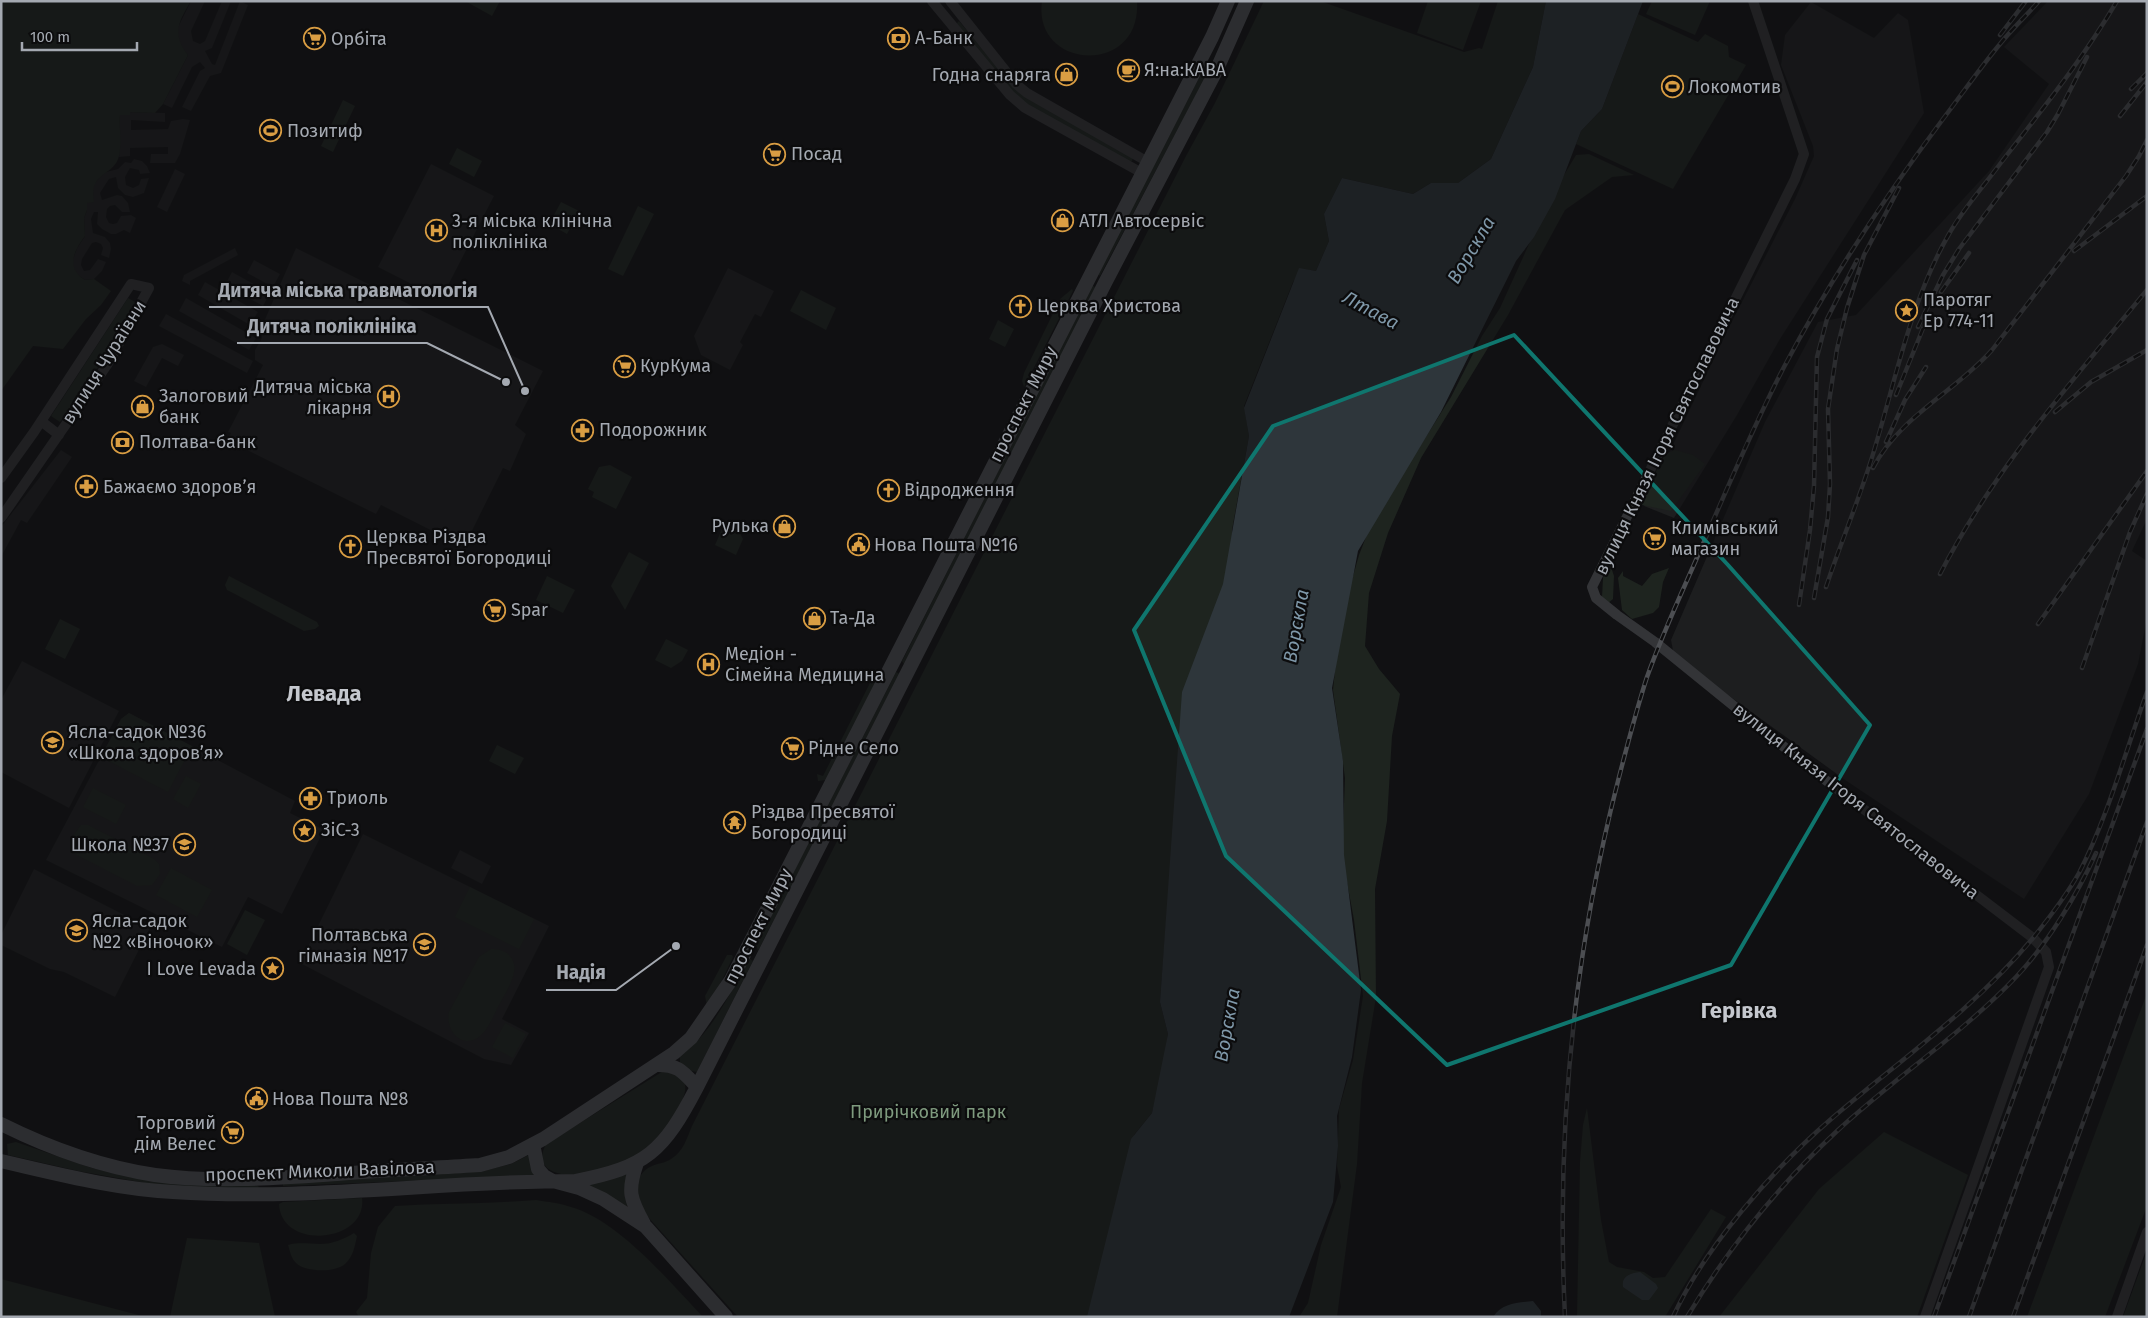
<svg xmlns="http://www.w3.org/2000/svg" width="2148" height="1318" viewBox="0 0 2148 1318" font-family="'Fira Sans',sans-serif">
<rect width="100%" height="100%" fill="#111113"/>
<path fill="#1d1e1f" d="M191 1H205L191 31 193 41 200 44 205 41 222 1H231L212 48 205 51 212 64 215 65 240 1 248 5 221 73 210 76 191 111 182 107 200 71 205 68 200 62 192 67 172 108 163 104 188 55 179 45 177 29Z
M2048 1H2147V519L2132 551 2147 561V618L2138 664 2089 794 2024 899 1848 782 1674 656 1671 640 1765 422 1818 322 1856 315 1989 171 2049 84 2004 47Z
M1811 2 1874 38 1898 13 1908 20 1924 113 1780 339 1737 415 1674 518 1644 506 1727 331 1795 199 1814 156 1813 146 1781 65 1785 35Z
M130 112 165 113V122L131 120V130L168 129 171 121 183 119 190 120 180 154 175 163H150L151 154H168V147L130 148V156L119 157 120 115Z
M134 159 142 161 147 166 150 173 140 174 139 170 130 168 125 177 126 185 133 188 139 185 141 179 149 178 144 193 133 197 125 195 118 188 116 177 109 179 100 193 102 200 117 195 122 196 128 203 130 212H122L115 205 110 206 107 209 106 217 109 223 113 224 117 223 121 216 131 215 136 218 130 233 124 230 116 234H111L102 229 97 224 98 212H94L91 219 93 233 105 237 110 243 111 249 109 258 101 255 103 248 101 244 96 242 92 243 82 259 81 265 84 271 90 270 98 259 106 262 102 271 94 279 85 280 76 274 73 267V259L77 248 85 236 84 218 87 210V203L94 184 102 173 118 169 125 162 131 163Z
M431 164 494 196 441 299 378 267Z
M175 169 185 174 167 212 157 207Z
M235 248 238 255 190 281V285L182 281 184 275Z
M296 248 543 371 515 425 526 434 510 471 503 468 464 547 381 505 376 514 227 440 231 433 228 432 263 365 255 360V350L262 338 260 331Z
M254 260 280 274 273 287 247 273Z
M728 268 774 291 761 317 755 314 740 342 743 345 730 370 701 355 694 336Z
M232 272 270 293 263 306 225 285Z
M205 282 258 312 250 325 198 295Z
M186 298 256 338 249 350 179 311Z
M166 314 253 361 247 373 159 326Z
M162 344 184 355 178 366 162 358 146 387 134 381 153 347Z
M61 450 72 457 27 523 21 520 1 557V527Z
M22 661 119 711 69 808 1 772V700Z
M129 713 295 801 290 813 324 830 282 914 248 897 222 947 46 860 121 719Z
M363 834 549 926 502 1019 529 1033 511 1065 484 1059 300 963Z
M460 850 491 866 482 884 451 868Z
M34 869 150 928 115 997 64 972 50 969 1 945V935Z"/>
<path fill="#1e241f" d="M1 1H191C179 21 171 34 188 55L163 104 155 113 130 112V115H120C119 128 122 143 119 156 114 177 88 171 94 202L87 203V210L84 218 85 236C73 252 66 268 85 280L94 279 111 291 101 305 86 319 63 349 33 346 1 391Z
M465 1H500L492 16Z
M1042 1H1137C1142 77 1032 70 1042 1Z
M1264 1H1320L1464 52 1479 48 1482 49 1498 1H1546L1533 67 1491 159 1458 183H1431L1413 194 1342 178 1324 214 1329 241 1316 271 1302 269 1293 282 1244 406 1249 436 1232 530 1233 559 1178 767 1160 1002 1168 1034 1163 1067 1152 1113 1134 1135 1110 1317H738L639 1207C637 1190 634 1174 652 1166 658 1163 666 1163 671 1159 683 1152 687 1138 692 1126L1186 156 1215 103Z
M1428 1H1481L1463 50 1417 33Z
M1652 1H1710L1695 35 1646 14Z
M1638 14 1698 42 1705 34 1728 46 1729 57 1746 65 1673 189 1576 144 1581 131 1602 109Z
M959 21 1011 84 1133 158 1132 161 1129 162 1036 110 1018 98 956 24Z
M1203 70 1206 71 1207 74 1100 276 1098 274Z
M343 100 355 106 333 152 321 146Z
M457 148 482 161 474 177 449 164Z
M1589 154 1634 175 1612 177 1565 210 1508 315 1421 458 1388 533 1369 593 1365 646 1379 669 1400 694 1392 736 1387 821 1375 889 1376 997 1362 1083 1357 1164 1337 1317H1299L1308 1303 1321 1245 1341 1187 1337 1166 1339 1109 1353 1060 1363 996 1354 920 1342 855 1345 778 1333 690 1340 622 1359 555 1371 524 1451 397 1482 336 1500 308 1549 200 1576 155Z
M561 202 579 211 567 234 549 224Z
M638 206 654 214 623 276 608 269Z
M1092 285 1096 288 905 666 902 661Z
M1072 289 1073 291 1024 387 1022 381 1024 373 1060 299Z
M801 290 836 308 826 330 790 311Z
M128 298 137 303 98 367 60 422 51 416Z
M998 320 1014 329 1005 347 989 339Z
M1675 450 1693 455 1705 464 1671 511 1642 505 1644 494 1665 454Z
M610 465 632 477 616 509 592 497 594 492 588 489 599 467Z
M725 522 737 528 743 539 736 555 715 545Z
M629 552 649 563 625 610 611 586Z
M1609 561 1614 576 1613 599 1607 604 1602 597 1603 578Z
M1669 568 1663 582 1659 607 1653 613 1632 619 1622 610 1618 578 1623 571V576L1642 586 1652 574Z
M229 576 317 622 319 626 315 629 304 631 233 593 227 590 225 585Z
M547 576 575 590 563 613 536 600Z
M60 619 80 629 65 659 45 649Z
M666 639 688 650 682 661 671 668 655 660Z
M876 669 880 674 826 780 818 781 817 774 823 776 874 675 870 672 871 670Z
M896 672 900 674 758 951 756 945Z
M129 713 192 746 168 792 101 757 121 719Z
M497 745 524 758 515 774 489 761Z
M186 776 201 784 188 808 173 799Z
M93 788 126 805 116 824 83 807Z
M81 825H88L154 859 159 864 160 874 152 885 137 886 75 854 70 847 71 839Z
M171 868 212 890 197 917 156 895Z
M470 887 534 919 519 949 455 917Z
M245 910 265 920 247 955 227 944Z
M491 949C498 949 504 950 509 955 523 969 506 991 499 1005 494 1014 489 1028 481 1035 464 1051 445 1032 449 1012L479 957Z
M727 955H732L733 957 718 989 707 1006 705 996Z
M749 958 753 961 697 1072 691 1071 680 1063V1056C713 1032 730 993 749 958Z
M2147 993V1206L2105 1317H2027Z
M505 1023 526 1034 513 1058 492 1047Z
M665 1070 684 1079C688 1092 682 1100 677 1111 666 1131 652 1147 632 1158 614 1169 554 1187 543 1162 541 1156 543 1150 546 1144Z
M1587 1108 1601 1220 1609 1262 1617 1267 1644 1272 1653 1278 1665 1277 1711 1209 1726 1217 1665 1317H1577L1580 1162 1583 1125Z
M1884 1132 1968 1175 1917 1317H1719L1819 1189Z
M16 1142 92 1168 134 1178 257 1185 259 1187 258 1189 162 1186 78 1171 8 1155 7 1144Z
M529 1155 535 1176 283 1186V1184L292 1182 483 1171 511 1164Z
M627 1173 632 1211 578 1184Z
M362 1198C368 1243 281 1251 279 1204L283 1202Z
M536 1200C548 1202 560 1203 571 1207 618 1220 669 1281 703 1317H359L356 1312 367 1298 371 1253 378 1227 395 1206C442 1203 489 1204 536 1200Z
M354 1233 357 1236C355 1246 353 1257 345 1264 335 1273 305 1272 296 1263 291 1258 290 1251 288 1245 299 1242 309 1244 320 1244 333 1244 344 1239 354 1233Z
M187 1238 259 1243 275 1317H170Z
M2147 1251V1317H2123Z
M1 1279 146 1317H1Z"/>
<path fill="#2e363b" d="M1546 1H1643L1602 109 1581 131 1555 199 1534 237 1516 261 1441 412 1358 551 1332 688 1343 761 1344 855 1361 990 1352 1057 1337 1116 1338 1146 1333 1202 1289 1317H1087L1131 1139 1152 1113 1168 1034 1160 1002 1182 692 1223 584 1249 436 1244 408 1299 268 1316 271 1329 241 1324 214 1342 178 1413 194 1431 183H1458L1491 159 1533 67Z
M1640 1272 1656 1284 1658 1288 1649 1300H1642L1623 1287C1621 1276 1631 1273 1640 1272Z
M1533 1301 1541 1311V1317H1493C1502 1303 1517 1303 1533 1301Z"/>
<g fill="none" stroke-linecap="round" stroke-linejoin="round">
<path stroke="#333437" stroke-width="10" d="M932 1 1010 95 1025 108 1142 173
M950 1 1016 84 1027 93 1148 162
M1753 1 1804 154 1795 179 1592 587 1596 598 1617 615 1655 642 1815 772 2033 938 2046 952 2049 967 1925 1317
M41 421 59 435
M1 478 34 432 131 284 149 288 107 365 1 518
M2117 1317 2147 1232"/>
<path stroke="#4f5156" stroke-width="14" d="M658 1065C679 1065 683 1072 697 1087
M1 1124C49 1148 102 1167 155 1175 214 1183 277 1178 337 1174 385 1170 432 1168 480 1165L509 1157 543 1139 674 1053 691 1038 731 980 1212 37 1228 1
M533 1144 538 1169 544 1176 553 1181 579 1188 603 1199 646 1227 726 1317
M1 1161C58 1174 115 1189 173 1192 307 1201 441 1181 575 1181 647 1167 663 1152 697 1087L1105 283 1217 69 1247 1
M637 1163C627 1191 630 1199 644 1224"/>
<defs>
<path id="rail" d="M2000 35 2026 1
M2131 89 2147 73
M2120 116 2147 82
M2074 251 2147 196
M1941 292 1969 253
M1918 327 1943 275 1959 249 2047 132 2058 114 2087 57
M1896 395 1926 321
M2055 412 2091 382 2147 350
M1886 442 1905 400 1926 367
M1873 468C1900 416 1955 392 1992 350L2126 176 2139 156 2147 140
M1940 574C1994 469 2073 380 2147 290
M1826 587C1842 539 1862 493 1876 444 1897 374 1912 298 1949 234 1963 209 1983 187 2000 164 2041 111 2083 59 2117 1
M1814 598 1828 517 1830 484 1828 409 1837 349 1847 308 1864 255 1899 188
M1799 605 1810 530 1814 486 1817 357 1827 319 1857 260
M2038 624 2147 471
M2082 668 2130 532 2147 494
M1565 1317C1556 1136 1573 956 1618 781 1627 746 1636 711 1647 677 1663 632 1684 588 1703 544 1729 484 1754 425 1784 367 1830 280 1884 198 1943 119 1962 94 1980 68 2000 44 2012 29 2026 16 2039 1
M1673 1317C1704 1248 1773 1169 1830 1120 1899 1061 1974 1009 2033 938 2049 918 2066 896 2079 873 2107 819 2126 750 2147 692
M1687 1317C1729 1247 1776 1188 1836 1132 1894 1078 1962 1034 2016 977 2048 943 2077 895 2096 853
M1934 1317 2147 729
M1969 1317 2147 822
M2013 1317 2147 945"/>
</defs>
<use href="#rail" stroke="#4c4e52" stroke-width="4.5"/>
<use href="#rail" stroke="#0c0c0d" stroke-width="2.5" stroke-dasharray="8" stroke-linecap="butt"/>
</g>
<path d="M0 0H2148V1318H0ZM1514 335 1728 565 1870 725 1731 965 1447 1065 1226 856 1134 630 1273 426Z" fill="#111113" fill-opacity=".55" fill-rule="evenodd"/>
<path fill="none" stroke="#0f766e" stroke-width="4" stroke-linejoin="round" d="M1514 335 1728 565 1870 725 1731 965 1447 1065 1226 856 1134 630 1273 426Z"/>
<defs>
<symbol id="bank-ring" viewBox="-11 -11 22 22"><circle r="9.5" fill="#0c0c0d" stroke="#d99d43" stroke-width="1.5"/><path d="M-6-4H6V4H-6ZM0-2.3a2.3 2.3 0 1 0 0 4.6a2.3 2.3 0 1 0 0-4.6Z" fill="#d99d43"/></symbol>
<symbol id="supermarket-ring" viewBox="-11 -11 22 22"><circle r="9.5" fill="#0c0c0d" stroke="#d99d43" stroke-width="1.5"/><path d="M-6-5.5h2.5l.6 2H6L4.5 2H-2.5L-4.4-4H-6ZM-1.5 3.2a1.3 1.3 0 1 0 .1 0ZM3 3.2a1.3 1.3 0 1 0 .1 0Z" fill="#d99d43"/></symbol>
<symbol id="cafe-ring" viewBox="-11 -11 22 22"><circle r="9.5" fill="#0c0c0d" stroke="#d99d43" stroke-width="1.5"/><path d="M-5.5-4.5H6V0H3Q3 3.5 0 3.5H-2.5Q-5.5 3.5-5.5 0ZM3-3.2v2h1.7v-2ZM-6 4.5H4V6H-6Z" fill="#d99d43"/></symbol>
<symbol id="shop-ring" viewBox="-11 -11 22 22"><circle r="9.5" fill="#0c0c0d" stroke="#d99d43" stroke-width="1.5"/><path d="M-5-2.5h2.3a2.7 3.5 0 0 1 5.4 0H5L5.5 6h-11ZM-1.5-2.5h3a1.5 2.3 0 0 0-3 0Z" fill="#d99d43"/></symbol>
<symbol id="stadium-ring" viewBox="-11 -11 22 22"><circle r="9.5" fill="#0c0c0d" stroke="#d99d43" stroke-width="1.5"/><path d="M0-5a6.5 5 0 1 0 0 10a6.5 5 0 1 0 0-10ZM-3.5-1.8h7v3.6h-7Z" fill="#d99d43"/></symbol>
<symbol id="hospital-ring" viewBox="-11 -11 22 22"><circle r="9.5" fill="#0c0c0d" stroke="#d99d43" stroke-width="1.5"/><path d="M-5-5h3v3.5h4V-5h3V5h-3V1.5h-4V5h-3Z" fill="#d99d43"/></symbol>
<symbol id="church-ring" viewBox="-11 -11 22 22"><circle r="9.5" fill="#0c0c0d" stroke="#d99d43" stroke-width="1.5"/><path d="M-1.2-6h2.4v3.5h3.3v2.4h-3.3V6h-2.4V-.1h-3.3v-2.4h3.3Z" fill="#d99d43"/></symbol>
<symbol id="sight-ring" viewBox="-11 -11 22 22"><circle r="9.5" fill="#0c0c0d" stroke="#d99d43" stroke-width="1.5"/><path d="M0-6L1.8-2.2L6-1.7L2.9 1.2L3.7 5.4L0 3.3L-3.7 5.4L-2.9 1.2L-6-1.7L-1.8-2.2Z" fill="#d99d43"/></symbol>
<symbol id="pharmacy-ring" viewBox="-11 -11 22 22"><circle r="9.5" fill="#0c0c0d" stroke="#d99d43" stroke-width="1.5"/><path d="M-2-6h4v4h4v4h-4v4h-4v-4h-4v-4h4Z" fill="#d99d43"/></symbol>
<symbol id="civic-ring" viewBox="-11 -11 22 22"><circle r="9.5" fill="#0c0c0d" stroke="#d99d43" stroke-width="1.5"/><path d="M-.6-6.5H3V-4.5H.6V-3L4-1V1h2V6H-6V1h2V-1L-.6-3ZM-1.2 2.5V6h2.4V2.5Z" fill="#d99d43"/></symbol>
<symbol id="school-ring" viewBox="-11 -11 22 22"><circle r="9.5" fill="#0c0c0d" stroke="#d99d43" stroke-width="1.5"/><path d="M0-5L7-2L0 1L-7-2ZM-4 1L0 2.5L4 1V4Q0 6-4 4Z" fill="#d99d43"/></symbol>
<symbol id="temple-ring" viewBox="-11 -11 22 22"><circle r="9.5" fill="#0c0c0d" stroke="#d99d43" stroke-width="1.5"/><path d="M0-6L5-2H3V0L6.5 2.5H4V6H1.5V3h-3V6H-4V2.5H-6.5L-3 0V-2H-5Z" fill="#d99d43"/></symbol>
</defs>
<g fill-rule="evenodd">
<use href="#bank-ring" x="886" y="26" width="25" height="25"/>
<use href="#supermarket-ring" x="302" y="26" width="25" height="25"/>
<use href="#cafe-ring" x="1116" y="58" width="25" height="25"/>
<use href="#shop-ring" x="1054" y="62" width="25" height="25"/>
<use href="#stadium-ring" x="1660" y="74" width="25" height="25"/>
<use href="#stadium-ring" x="258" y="118" width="25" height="25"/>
<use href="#supermarket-ring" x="762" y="142" width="25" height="25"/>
<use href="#shop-ring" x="1050" y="208" width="25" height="25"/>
<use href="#hospital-ring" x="424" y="218" width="25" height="25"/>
<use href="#church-ring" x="1008" y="294" width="25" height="25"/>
<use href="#sight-ring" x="1894" y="298" width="25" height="25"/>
<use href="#supermarket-ring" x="612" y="354" width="25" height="25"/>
<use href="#hospital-ring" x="376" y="384" width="25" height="25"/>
<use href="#shop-ring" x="130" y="394" width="25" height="25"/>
<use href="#pharmacy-ring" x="570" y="418" width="25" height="25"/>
<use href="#bank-ring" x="110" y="430" width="25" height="25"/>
<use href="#pharmacy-ring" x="74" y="474" width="25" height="25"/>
<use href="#church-ring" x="876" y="478" width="25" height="25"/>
<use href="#shop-ring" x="772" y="514" width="25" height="25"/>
<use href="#supermarket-ring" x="1642" y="526" width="25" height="25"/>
<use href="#civic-ring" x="846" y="532" width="25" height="25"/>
<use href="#church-ring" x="338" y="534" width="25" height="25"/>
<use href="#supermarket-ring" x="482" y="598" width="25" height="25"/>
<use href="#shop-ring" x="802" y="606" width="25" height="25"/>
<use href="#hospital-ring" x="696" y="652" width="25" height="25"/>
<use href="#school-ring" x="40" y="730" width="25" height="25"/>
<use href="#supermarket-ring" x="780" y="736" width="25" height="25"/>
<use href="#pharmacy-ring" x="298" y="786" width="25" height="25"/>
<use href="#temple-ring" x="722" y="810" width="25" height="25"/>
<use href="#sight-ring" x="292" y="818" width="25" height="25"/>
<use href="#school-ring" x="172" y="832" width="25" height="25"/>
<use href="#school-ring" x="64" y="918" width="25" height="25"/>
<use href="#school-ring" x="412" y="932" width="25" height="25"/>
<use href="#sight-ring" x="260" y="956" width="25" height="25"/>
<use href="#civic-ring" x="244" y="1086" width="25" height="25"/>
<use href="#supermarket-ring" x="220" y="1120" width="25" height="25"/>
</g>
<g text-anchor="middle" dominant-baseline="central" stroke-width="4.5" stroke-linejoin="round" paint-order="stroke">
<g font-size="18" fill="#a4a9b1" stroke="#0c0c0d" text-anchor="start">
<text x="915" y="38">А-Банк</text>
<text x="331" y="39">Орбіта</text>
<text x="1144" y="70">Я:на:КАВА</text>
<text x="1051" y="75" text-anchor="end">Годна снаряга</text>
<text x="1688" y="87">Локомотив</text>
<text x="287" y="131">Позитиф</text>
<text x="791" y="154">Посад</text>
<text x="452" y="221">3-я міська клінічна<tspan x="452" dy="21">поліклініка</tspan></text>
<text x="1079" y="221">АТЛ Автосервіс</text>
<text x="1923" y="300">Паротяг<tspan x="1923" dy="21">Ер 774-11</tspan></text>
<text x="1037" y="306">Церква Христова</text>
<text x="640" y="366">КурКума</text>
<text x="372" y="387" text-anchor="end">Дитяча міська<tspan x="372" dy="21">лікарня</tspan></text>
<text x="159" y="396">Залоговий<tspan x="159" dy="21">банк</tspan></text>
<text x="599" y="430">Подорожник</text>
<text x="139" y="442">Полтава-банк</text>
<text x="103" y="487">Бажаємо здоровʼя</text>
<text x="904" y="490">Відродження</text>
<text x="769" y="526" text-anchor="end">Рулька</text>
<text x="1671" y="528">Климівський<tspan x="1671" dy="21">магазин</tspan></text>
<text x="366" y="537">Церква Різдва<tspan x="366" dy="21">Пресвятої Богородиці</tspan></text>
<text x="874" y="545">Нова Пошта №16</text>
<text x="511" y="610">Spar</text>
<text x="830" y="618">Та-Да</text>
<text x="725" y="654">Медіон -<tspan x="725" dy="21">Сімейна Медицина</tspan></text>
<text x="68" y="732">Ясла-садок №36<tspan x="68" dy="21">«Школа здоров’я»</tspan></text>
<text x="808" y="748">Рідне Село</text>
<text x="327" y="798">Триоль</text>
<text x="751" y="812">Різдва Пресвятої<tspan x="751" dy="21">Богородиці</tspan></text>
<text x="321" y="830">ЗіС-3</text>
<text x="169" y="845" text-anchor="end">Школа №37</text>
<text x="92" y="921">Ясла-садок<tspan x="92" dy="21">№2 «Віночок»</tspan></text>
<text x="408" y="935" text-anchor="end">Полтавська<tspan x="408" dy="21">гімназія №17</tspan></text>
<text x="256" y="969" text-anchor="end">I Love Levada</text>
<text x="272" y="1099">Нова Пошта №8</text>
<text x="216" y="1123" text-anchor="end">Торговий<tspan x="216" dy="21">дім Велес</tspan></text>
</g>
<g font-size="18" fill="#a4a9b1" stroke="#0c0c0d">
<text transform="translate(104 362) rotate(-58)">вулиця Чураївни</text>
<text transform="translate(1023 404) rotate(-63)">проспект Миру</text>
<text transform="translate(1667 436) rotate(-64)">вулиця Князя Ігоря Святославовича</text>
<text transform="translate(1856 801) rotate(38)">вулиця Князя Ігоря Святославовича</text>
<text transform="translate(758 926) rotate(-63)">проспект Миру</text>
<text transform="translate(320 1171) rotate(-2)">проспект Миколи Вавілова</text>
</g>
<g font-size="18" fill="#7e9a7e" stroke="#0c0c0d">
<text x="928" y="1112">Прирічковий парк</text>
</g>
<g font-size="19" font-style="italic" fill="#7f98a9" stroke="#0c0c0d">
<text transform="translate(1471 250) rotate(-59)">Ворскла</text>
<text transform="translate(1371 310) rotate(28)">Лтава</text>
<text transform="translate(1296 626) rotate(-80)">Ворскла</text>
<text transform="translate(1227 1025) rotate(-80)">Ворскла</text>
</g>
<g font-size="22" font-weight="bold" fill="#c5c8ce" stroke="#0c0c0d">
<text x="324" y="693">Левада</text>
<text x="1739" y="1010">Герівка</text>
</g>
</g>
<path fill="none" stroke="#a4a9b1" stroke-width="2" d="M525 391L488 307H209M506 382L427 343H237M676 946L616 990H546"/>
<g fill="#a4a9b1" stroke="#0c0c0d" stroke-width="2">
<circle cx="525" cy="391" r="5"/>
<circle cx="506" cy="382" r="5"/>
<circle cx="676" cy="946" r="5"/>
</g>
<g font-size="19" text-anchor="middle" font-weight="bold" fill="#a4a9b1" stroke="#0c0c0d" stroke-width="4.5" stroke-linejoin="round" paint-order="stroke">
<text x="348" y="297">Дитяча міська травматологія</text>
<text x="332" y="333">Дитяча поліклініка</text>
<text x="581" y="979">Надія</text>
</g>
<rect width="2148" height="1318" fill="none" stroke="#a4a9b1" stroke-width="5"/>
<path d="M22 42v8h115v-8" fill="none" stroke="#a4a9b1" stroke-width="2.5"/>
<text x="30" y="42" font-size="15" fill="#a4a9b1" stroke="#0c0c0d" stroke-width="4" paint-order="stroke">100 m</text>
</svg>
